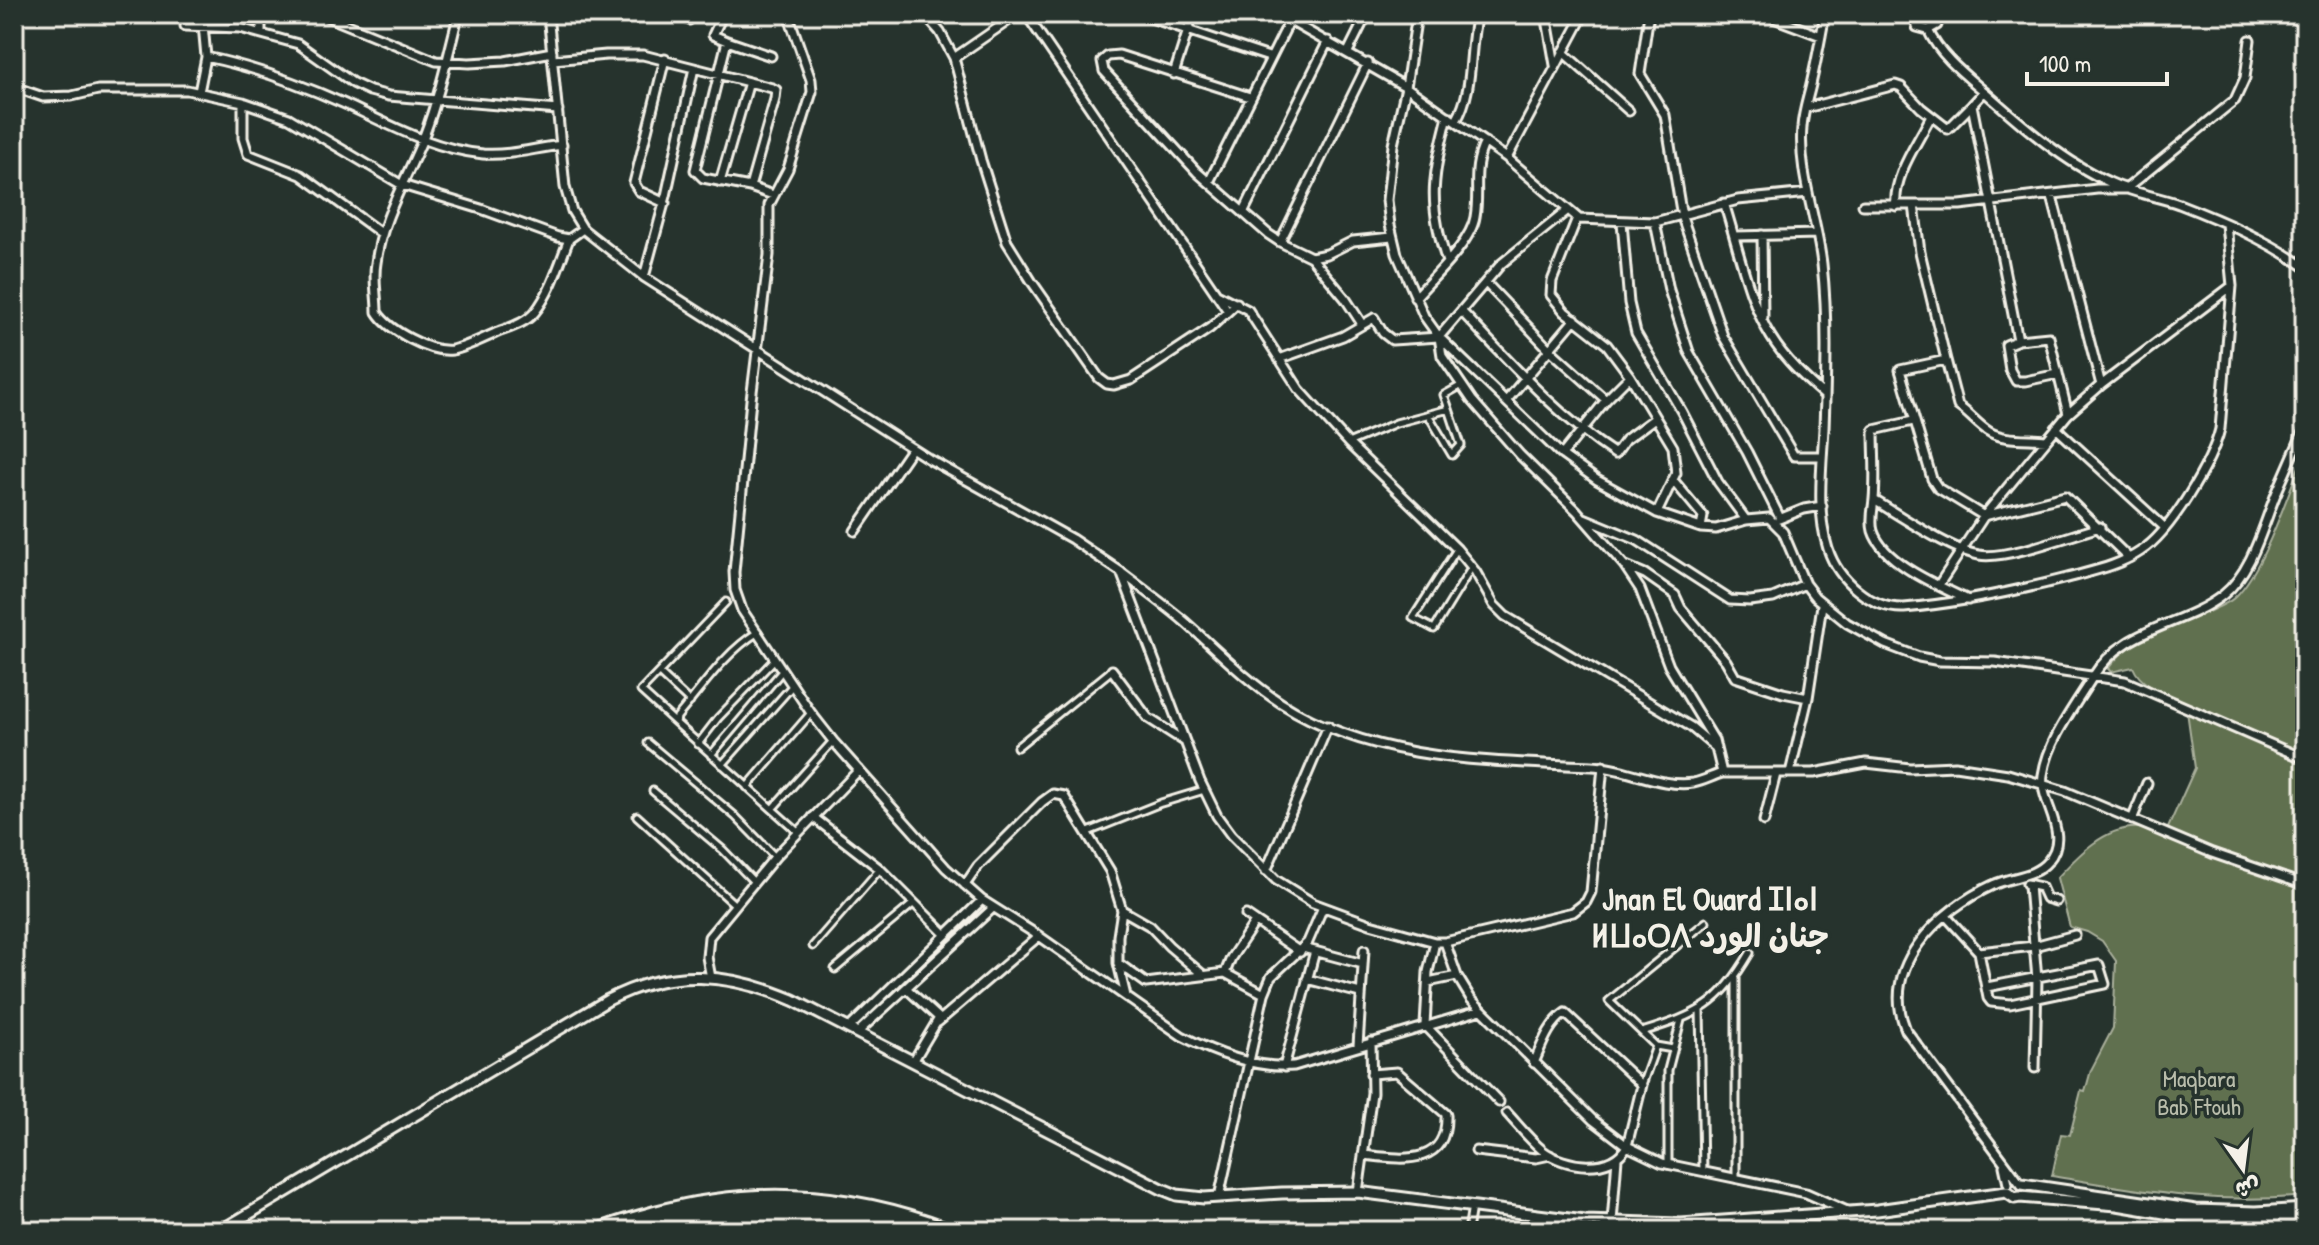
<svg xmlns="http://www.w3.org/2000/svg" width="2319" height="1245" viewBox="0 0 2319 1245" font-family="'Patrick Hand','Playpen Sans Arabic','Noto Sans Tifinagh',sans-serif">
<rect width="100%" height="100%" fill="#26332d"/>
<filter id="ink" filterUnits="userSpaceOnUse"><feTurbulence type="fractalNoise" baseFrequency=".0125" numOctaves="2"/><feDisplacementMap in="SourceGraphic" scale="16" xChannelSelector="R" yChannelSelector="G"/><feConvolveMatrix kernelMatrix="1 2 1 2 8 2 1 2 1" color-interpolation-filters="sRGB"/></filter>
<g filter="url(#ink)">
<path fill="#616f50" stroke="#aab09c" stroke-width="2" d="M2305 452V1196C2214 1205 2141 1191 2052 1176L2061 1134 2070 1135 2081 1091 2085 1092 2091 1070 2113 1028 2116 961 2102 941 2087 932 2070 927 2057 878C2078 855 2106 825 2140 828 2148 829 2157 834 2164 837L2195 768 2186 704C2168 695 2141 687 2133 667L2111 672 2108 669C2132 634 2178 628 2214 609 2221 606 2230 602 2235 597 2265 568 2288 492 2305 452Z"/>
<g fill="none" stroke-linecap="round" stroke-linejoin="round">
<defs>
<path id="pedestrian" d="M1429 416 1452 455 1461 445 1449 409
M1348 443 1396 423 1449 409 1444 395 1462 385
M1457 549 1413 618 1434 629 1472 567
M758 632C724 653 702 688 677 717L676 723 798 832
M659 673 690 702
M676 723 641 691 726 602
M648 743 735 816 775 857
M698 744 718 718 775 659
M1017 747 1112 670
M711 755 782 671
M722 765 793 685
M747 787 811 713
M653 791 723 850 754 882
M772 809 833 741
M637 816 734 904
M1088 832 1161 803 1204 790
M813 946 880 869
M835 969 914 903
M1736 978V1179
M1700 1009 1703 1171
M1642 1032C1699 1014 1719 1006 1750 953
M1656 1046 1673 1049
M1642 1085 1656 1046 1609 1001 1706 922
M1668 1165V1070L1681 1020
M1178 1229V1231
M1468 1231 1472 1206"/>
<path id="minor" d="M321 14 436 61 469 63 505 61 552 52
M440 14 458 16 469 14
M548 14 565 187 572 211 583 229 644 277 929 459 1072 539 1121 572 1200 781 1217 816 1231 835 1276 880 1313 903 1370 924 1435 942H1445L1573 912 1586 902 1591 892 1603 766
M723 14 713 35 727 41
M788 14 811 80 812 92 788 169 769 205V255L751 400 734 572 735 590 742 610 811 713 833 741 946 868 982 900 1039 936 1182 1036C1215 1053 1256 1069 1294 1066L1481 1010
M924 14 940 32 954 58 1018 14
M1026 14 1228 311
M1139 14 1269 57
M1278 14 1406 87 1507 158 1579 219 1655 222 1738 200 1808 193
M1417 14 1406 87 1393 145 1387 200 1390 225 1397 254 1424 316 1439 337 1562 455 1597 480 1657 513 1701 528 1716 529 1746 520 1769 518 1783 532 1805 584 1815 597 1847 623 1885 644 1919 657 1940 661 1995 662 2125 681 2305 759
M1546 14 1555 65
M1649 14 1640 74 1665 115 1682 217 1723 336 1794 456H1822
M1763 14 1821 36
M1825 14C1821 36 1817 58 1812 80 1809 95 1803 111 1802 127 1798 173 1817 219 1822 264 1828 318 1826 374 1824 428 1822 466 1816 512 1828 549 1838 580 1871 609 1904 608 1960 603 2013 592 2067 578 2092 571 2119 566 2141 551 2170 533 2212 462 2220 429L2232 286 2226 224
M1915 14 1917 27 1928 30 1937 25V14
M458 16C448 56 439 97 424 136 407 179 382 216 376 263 373 278 377 296 377 312 388 330 430 353 452 350 467 347 484 338 498 332 511 327 526 323 535 312 551 292 560 262 569 239
M689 20 690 14
M185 26 240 28 298 44 353 83 370 91 389 96 558 110
M1928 30C1940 56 1965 75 1986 93 2022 125 2064 162 2109 182 2132 193 2156 196 2179 204 2223 221 2267 240 2305 267
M261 33V14
M1348 52 1367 14
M1563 52 1629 111
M771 56 727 41 695 170 703 178 750 187 773 195
M206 57C254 67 300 84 345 104 390 125 432 149 483 154 510 156 535 148 562 145
M954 58 981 160 1007 242 1032 282 1099 378 1107 384 1114 385 1131 380 1210 328 1237 303
M553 60 606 55H643L772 88 776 90 775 99 750 187
M1174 74 1193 14
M14 87 43 97 72 96 98 90H187L243 102 289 118 402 185 481 209 558 237 569 239 583 229
M199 92 206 57 202 14
M1984 92 1972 105 2018 340 2049 337 2068 414
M1250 97 1119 55 1108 56 1102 61 1104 71 1197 172 1268 234 1280 242 1311 257 1327 254 1353 241 1392 237
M243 102V138L248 154 301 175 382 234
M1806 108 1895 85 1901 87 1921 108 1948 129 1972 105
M1456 121C1475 89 1468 50 1477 14
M1507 158 1584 14
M720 182 749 82
M1209 182 1290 20
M2052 196 2101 385
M665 203 639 191 634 183 665 59
M1724 203C1737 243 1749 302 1771 337 1785 360 1805 378 1825 396
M1863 205H1960L2097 189H2126L2235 100 2245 78 2250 40
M1914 205 1920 252 1946 360
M1896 206C1893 175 1918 143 1931 116
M1244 211 1328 41
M1577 218 1552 281 1551 295 1565 312 1607 345 1630 376
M1622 222 1629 303 1636 333 1682 412 1718 482 1746 520
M1655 222 1669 290 1689 352 1747 452 1780 518
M1762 235 1763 317
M1735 236 1817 234
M1280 242 1368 63
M1311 257 1345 298 1362 324
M1447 262C1427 201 1433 176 1448 116
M644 277 666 196 694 68
M1486 283 1549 349 1606 400
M1217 294 1248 310 1299 389 1348 443 1457 549 1475 571 1494 605 1505 616 1691 727 1716 748
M1415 298C1432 278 1471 243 1475 217 1480 189 1471 170 1485 142
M1462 312C1510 362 1557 416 1615 454L1625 440 1655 418
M2018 340 2006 345 2010 370 2016 381H2025L2058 374
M1279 359 1343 336 1374 318 1383 333 1392 340 1439 337 1501 264 1568 210
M1507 400 1575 319
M1913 421 1874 430C1874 453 1876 477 1874 499 1873 510 1870 520 1873 531 1883 563 1939 586 1968 600
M2056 428 2164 527
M2046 440C2029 438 2002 441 1988 431 1977 424 1969 413 1958 406L1946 360 1900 370 1932 479 1938 488 1984 516 2065 496 2129 558
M1562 455 1606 400 1630 376 1673 447 1676 473 1657 513
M1673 480 1703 516 1701 528
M1874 500C1901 516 1950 550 1979 555 2006 560 2071 535 2100 527
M1584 518 1637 540 1730 600 1750 601 1773 598 1805 584
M1779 519 1804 509 1822 506
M855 531 912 448
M1626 566 1645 574 1675 595 1681 608 1726 661 1735 677 1783 693 1808 698
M1122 573C1143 589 1164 604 1184 621 1216 649 1245 680 1281 703 1373 762 1488 761 1592 766 1626 767 1660 788 1693 783 1704 781 1712 776 1722 773L1714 740 1669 666 1640 589 1624 565 1577 511 1520 455 1472 400 1442 356 1439 337
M1938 586 1984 516 2068 414 2101 385 2232 286
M1112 670 1148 718 1184 741
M1722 773H1814L1866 763 1910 768 1955 766 2008 774 2065 791 2212 853 2305 885
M1790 773 1808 698 1822 605
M813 817 880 869 945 934
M2132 820 2147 783
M1764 821 1776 774
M1266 871 1328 726
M2027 884 2041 887 2046 898 2056 901
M965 885 978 866 1042 802 1053 794 1064 796 1110 871 1122 910 1118 936V963L1126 996
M2029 886 2037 979 2035 1068
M1122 910 1150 926 1169 946 1203 975
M1246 915 1300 952
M1946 916 1979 952 1988 998 1991 1002 2010 1004 2105 984 2099 965 1987 987
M1435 942 1428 972 1425 1025 1499 1102
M1445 942 1457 976 1471 999 1593 1120 1627 1146 1662 1163 1806 1193 1847 1211
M1303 948 1363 964
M1979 952 2034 946 2075 935
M1118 963 1146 983 1225 973 1264 994
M1225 973 1231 958 1255 922
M711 978 707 957 709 937 775 857 859 770
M1307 979 1360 993
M1428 982 1457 976
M906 988 939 1018 914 1060
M938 1022 1039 936
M849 1028 982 900
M858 1032 993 908
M1358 1046 1364 950
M1284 1067 1315 951
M1507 1113C1518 1125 1529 1139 1542 1150 1565 1168 1611 1174 1627 1146L1642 1085 1565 1013C1548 1025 1542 1045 1534 1063
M1476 1151 1536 1158 1550 1155
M1363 1155C1401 1159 1448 1168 1446 1114L1397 1072 1371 1074
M2004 1166 2008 1184
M2019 1182 1906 1030C1879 966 1939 910 1993 885 2011 876 2034 878 2048 861 2072 833 2039 804 2043 775 2048 740 2074 707 2092 678 2125 625 2181 628 2223 595 2252 572 2263 526 2276 494 2286 471 2296 449 2305 427
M1358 1192 1372 1093 1371 1042
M1219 1197 1264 994 1271 977 1308 942 1323 907
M1612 1222 1617 1158
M1612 1231 1626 1223"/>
<path id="tertiary" d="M2022 1184 2196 1210 2256 1212 2305 1209
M220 1231 608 1000C670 967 730 973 793 1000L1162 1189 1177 1195 1204 1198 1282 1193 1358 1192 1585 1221 1681 1224 1877 1210 2006 1192 2015 1198 2020 1197 2117 1205 2200 1219 2258 1220 2305 1218"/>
</defs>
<use href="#pedestrian" stroke="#f4f1e8" stroke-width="11"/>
<use href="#minor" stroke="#f4f1e8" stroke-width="13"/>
<use href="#tertiary" stroke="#f4f1e8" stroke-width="15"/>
<use href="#pedestrian" stroke="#26332d" stroke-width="5"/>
<use href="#minor" stroke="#26332d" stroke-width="7"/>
<use href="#tertiary" stroke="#26332d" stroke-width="9"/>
<path stroke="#f4f1e8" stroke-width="3" d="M583 1231C605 1218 628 1213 652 1206 763 1176 867 1187 972 1231"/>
</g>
</g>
<g text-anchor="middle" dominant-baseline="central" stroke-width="7" stroke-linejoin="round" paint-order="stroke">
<g font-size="24" fill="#b9bdab" stroke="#26332d">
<text x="2199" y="1078">Maqbara<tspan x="2199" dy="28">Bab Ftouh</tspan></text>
</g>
<g font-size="32" font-weight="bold" fill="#f4f1e8" stroke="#26332d">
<text x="1710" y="898">Jnan El Ouard ⵊⵏⴰⵏ<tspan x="1710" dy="37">ⵍⵡⴰⵔⴷ جنان الورد</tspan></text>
</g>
</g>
<rect width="2319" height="1245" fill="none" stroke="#26332d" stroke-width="48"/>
<rect x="24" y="24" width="2271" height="1197" fill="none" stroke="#f4f1e8" stroke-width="3" filter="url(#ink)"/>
<g transform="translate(2243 1169) rotate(166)" stroke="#26332d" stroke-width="6" paint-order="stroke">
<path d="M0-6L14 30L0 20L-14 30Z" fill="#f4f1e8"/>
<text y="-12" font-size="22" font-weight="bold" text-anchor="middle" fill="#f4f1e8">ش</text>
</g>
<path d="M2027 72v12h140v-12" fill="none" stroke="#f4f1e8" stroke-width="4"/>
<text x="2039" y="72" font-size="24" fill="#f4f1e8" stroke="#26332d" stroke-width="6" paint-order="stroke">100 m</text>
</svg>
